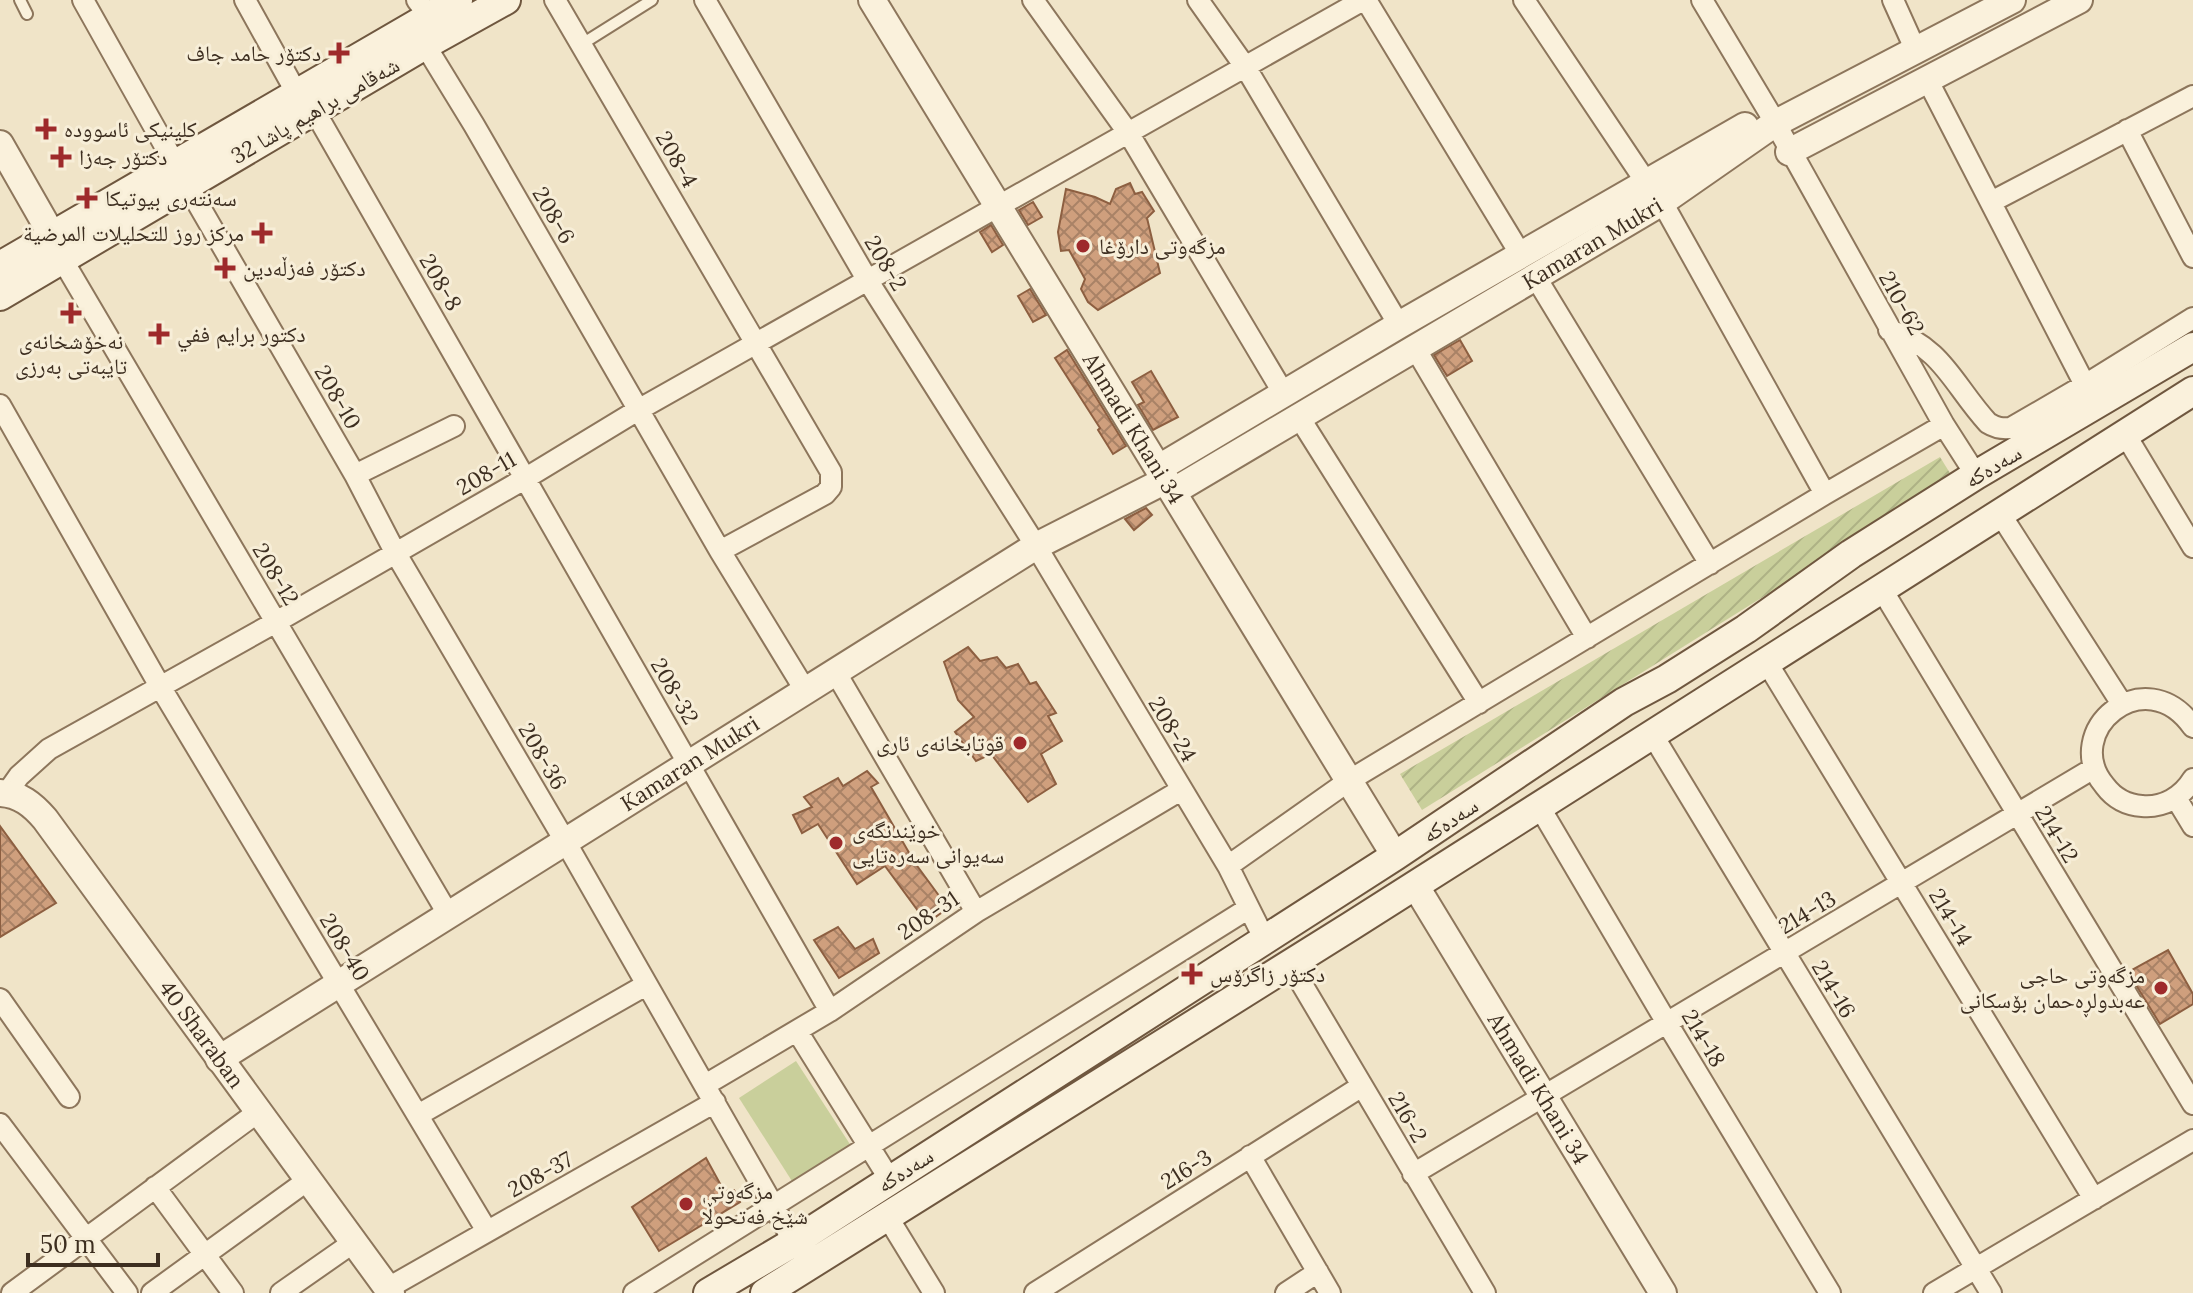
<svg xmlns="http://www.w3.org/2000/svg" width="2193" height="1293" viewBox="0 0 2193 1293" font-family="Lora,'Noto Naskh Arabic',serif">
<defs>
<pattern id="garden-furrows" width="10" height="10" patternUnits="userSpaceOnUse" patternTransform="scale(2)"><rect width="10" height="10" fill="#c9cf9b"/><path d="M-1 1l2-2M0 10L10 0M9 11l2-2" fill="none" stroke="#aeb285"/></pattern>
<pattern id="building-cross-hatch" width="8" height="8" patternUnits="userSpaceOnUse" patternTransform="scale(2)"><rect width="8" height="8" fill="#cf9f7d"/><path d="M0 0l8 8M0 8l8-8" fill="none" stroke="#a98266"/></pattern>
</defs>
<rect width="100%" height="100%" fill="#f0e4c8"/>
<path fill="#c9cf9b" d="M796 1061 855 1152 797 1189 739 1098Z"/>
<path fill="url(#garden-furrows)" d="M1940 457 1953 478 1422 810 1400 774Z"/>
<path fill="url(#building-cross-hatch)" stroke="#8d5f41" stroke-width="2" d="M1130 183 1135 194 1142 192 1154 211 1147 218 1160 273 1098 310 1088 302 1081 289 1085 279 1069 250 1061 251 1058 232 1066 189 1095 197 1110 204 1116 189Z
M1033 202 1042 217 1028 225 1019 210Z
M991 225 1003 245 992 252 980 232Z
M1030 289 1046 315 1033 322 1018 296Z
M1460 340 1472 361 1447 376 1434 355Z
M1067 350 1126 446 1113 454 1098 430 1100 428 1055 358Z
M1151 371 1178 417 1153 430 1138 405 1144 402 1132 382Z
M1146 508 1152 515 1134 530 1125 519Z
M968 647 980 661 997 657 1006 668 1018 664 1030 684 1036 682 1056 713 1048 716 1062 741 1041 754 1056 784 1028 802 991 754 976 761 955 732 974 717 958 700 944 662Z
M867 771 878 783 871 787 915 863 948 908 927 923 885 866 857 884 818 824 802 833 793 815 812 807 804 797 838 778 843 786Z
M0 826 56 903 0 937Z
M838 927 855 949 873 939 879 953 839 978 814 940Z
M2168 950 2193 994V1004L2160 1024 2128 972Z
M706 1158 724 1191 734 1190 740 1202 659 1251 632 1207Z"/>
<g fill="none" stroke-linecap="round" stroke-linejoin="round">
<defs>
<path id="service" d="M20 0 27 14
M582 44 652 0"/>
<path id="minor" d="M83 0 175 164
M245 0 296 92
M417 0 429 16
M555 0 831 472V487L825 494 720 551
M705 0 868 281 1036 546 1228 866 1265 940
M1033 0 1129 134 1284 394
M1198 0 1246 68 1399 325
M1366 0 1521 255
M1524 0 1646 182
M1702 0 1769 112 1944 425 1976 475
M1893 0 1916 51
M425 45 474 125 720 551 805 690
M1927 79 2085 385
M314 110 830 1011
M2127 130 2193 257
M187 185 355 475 395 552 565 841 794 1242
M1662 202 1825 494
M1991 202 2193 96
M62 259 448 914
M1535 276 1710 564
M1889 330C1943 347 1953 385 1988 423 1996 428 2002 429 2011 428L2085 385 2193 318
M1415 348 1587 638
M0 405 161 688 487 1231
M1299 417 1479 703
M2125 434 2193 547
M355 475 454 426
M1999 512 2122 704
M1881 588 2193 1104
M1766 661 2094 1199
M836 673 976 912
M2193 727C2145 658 2059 732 2105 786 2114 798 2127 805 2142 806 2163 808 2182 797 2193 779
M1652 734 1991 1293
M7 793 19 776 49 749 276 622 526 478 638 410 1363 0
M2176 798 2193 826
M1539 806 1667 1023 1830 1293
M1228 866 1350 780 1825 494 1944 425
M1290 964 1485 1293
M0 999 69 1097
M797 1031 890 1180
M705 1085 830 1011 976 912 1181 790
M418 1115 646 985
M0 1124 127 1293
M1250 1156 1330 1293
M1413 1174 2094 768
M155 1187 233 1293
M887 1216 934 1293
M388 1288 715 1102
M12 1293 258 1112
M152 1293 308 1180
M281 1293 354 1242
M634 1293 1249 908
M1035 1293 1362 1086
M1286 1293 1318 1272
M1934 1293 2193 1140"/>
<g id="tertiary">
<path id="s1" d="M872 0 1395 856"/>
<path d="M0 144 52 235"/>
<path d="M1789 152 2079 0"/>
<path d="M1159 468 1399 325 1745 126"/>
<path id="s2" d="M1174 491 1662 202 1774 124 2012 0"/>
<path id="s3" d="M0 793C20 794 33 805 45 819L391 1293"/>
<path id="s4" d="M1415 885 1663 1293"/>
<path id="s5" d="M219 1059 1036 546 1166 480"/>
</g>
<path id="secondary" d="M0 266 458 0
M0 296 425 45 506 0
M708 1293 794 1242 1395 856 1624 702 1667 679 1746 629 1851 554 1976 475 2193 347
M765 1293 1351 926 2193 391"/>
</defs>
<use href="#service" stroke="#8d765c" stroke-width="14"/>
<use href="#minor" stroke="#8d765c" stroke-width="24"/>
<use href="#tertiary" stroke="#8d765c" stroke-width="30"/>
<use href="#secondary" stroke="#6f573f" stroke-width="32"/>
<use href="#service" stroke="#faf1dc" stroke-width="10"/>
<use href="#minor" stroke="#faf1dc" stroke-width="20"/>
<use href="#tertiary" stroke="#faf1dc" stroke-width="26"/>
<use href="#secondary" stroke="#faf1dc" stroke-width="28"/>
</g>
<g fill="#9e2a2b" stroke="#f7eed8" stroke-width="3">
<path d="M335 41h8v8h8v8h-8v8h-8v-8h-8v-8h8z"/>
<path d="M42 117h8v8h8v8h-8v8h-8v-8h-8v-8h8z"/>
<path d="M57 145h8v8h8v8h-8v8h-8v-8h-8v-8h8z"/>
<path d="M83 186h8v8h8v8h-8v8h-8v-8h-8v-8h8z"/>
<path d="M258 221h8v8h8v8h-8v8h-8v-8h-8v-8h8z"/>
<circle cx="1083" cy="246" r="8"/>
<path d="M221 256h8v8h8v8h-8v8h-8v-8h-8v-8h8z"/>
<path d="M67 301h8v8h8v8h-8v8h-8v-8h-8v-8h8z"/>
<path d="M155 322h8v8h8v8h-8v8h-8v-8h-8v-8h8z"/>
<circle cx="1020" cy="743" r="8"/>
<circle cx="836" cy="843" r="8"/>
<path d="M1188 962h8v8h8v8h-8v8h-8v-8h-8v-8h8z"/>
<circle cx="2161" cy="988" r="8"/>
<circle cx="686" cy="1204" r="8"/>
</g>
<g text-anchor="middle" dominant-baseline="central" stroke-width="6" stroke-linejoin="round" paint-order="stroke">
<g font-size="22" fill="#3d2e20" stroke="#f7eed8" text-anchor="start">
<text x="321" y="53" text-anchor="end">دکتۆر حامد جاف</text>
<text x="64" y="129">کلینیکی ئاسوودە</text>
<text x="79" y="157">دکتۆر جەزا</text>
<text x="105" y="198">سەنتەری بیوتیکا</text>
<text x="244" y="233" text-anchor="end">مركز روز للتحليلات المرضية</text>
<text x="1099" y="246">مزگەوتی دارۆغا</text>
<text x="243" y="268">دکتۆر فەزڵەدین</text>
<text x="177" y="334">دكتور برايم ففي</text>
<text x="71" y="341" text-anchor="middle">نەخۆشخانەی<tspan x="71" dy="25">تایبەتی بەرزی</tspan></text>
<text x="1004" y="743" text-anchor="end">قوتابخانەی ئاری</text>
<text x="852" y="830">خوێندنگەی<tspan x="852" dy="25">سەیوانی سەرەتایی</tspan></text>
<text x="1210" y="974">دکتۆر زاگرۆس</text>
<text x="2145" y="975" text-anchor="end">مزگەوتی حاجی<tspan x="2145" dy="25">عەبدولڕەحمان بۆسکانی</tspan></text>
<text x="702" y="1191">مزگەوتی<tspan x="702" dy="25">شێخ فەتحوڵا</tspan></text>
</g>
<g font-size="22" fill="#3d2e20" stroke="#f7eed8">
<text transform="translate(315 110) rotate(-30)">شەقامی براهیم پاشا 32</text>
<text transform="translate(677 159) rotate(60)">208-4</text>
<text transform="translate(554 215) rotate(60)">208-6</text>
<text stroke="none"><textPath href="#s2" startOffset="486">Kamaran Mukri</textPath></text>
<text transform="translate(886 263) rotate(59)">208-2</text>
<text transform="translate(441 282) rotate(60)">208-8</text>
<text transform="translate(1902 303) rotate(61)">210-62</text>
<text transform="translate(338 397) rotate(60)">208-10</text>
<text stroke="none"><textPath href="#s1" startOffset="502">Ahmadi Khani 34</textPath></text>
<text transform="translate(1993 466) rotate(-31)">سەدەکە</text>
<text transform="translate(486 473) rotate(-30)">208-11</text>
<text transform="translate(276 574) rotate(59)">208-12</text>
<text transform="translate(675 691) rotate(60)">208-32</text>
<text transform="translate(1173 729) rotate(59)">208-24</text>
<text transform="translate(543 756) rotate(60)">208-36</text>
<text stroke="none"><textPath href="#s5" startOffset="556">Kamaran Mukri</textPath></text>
<text transform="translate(1450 820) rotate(-34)">سەدەکە</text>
<text transform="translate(2057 834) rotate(59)">214-12</text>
<text transform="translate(1807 912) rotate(-31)">214-13</text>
<text transform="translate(928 915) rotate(-34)">208-31</text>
<text transform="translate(1951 917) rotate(59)">214-14</text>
<text transform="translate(345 947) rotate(59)">208-40</text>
<text transform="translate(1834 989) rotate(59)">214-16</text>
<text stroke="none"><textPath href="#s3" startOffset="320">40 Sharaban</textPath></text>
<text transform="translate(1704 1038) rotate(59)">214-18</text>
<text stroke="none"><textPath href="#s4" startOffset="238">Ahmadi Khani 34</textPath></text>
<text transform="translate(1408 1117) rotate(60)">216-2</text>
<text transform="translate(1186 1169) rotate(-32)">216-3</text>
<text transform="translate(905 1170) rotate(-33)">سەدەکە</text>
<text transform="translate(540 1174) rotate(-29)">208-37</text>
</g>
</g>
<path d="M28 1253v12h130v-12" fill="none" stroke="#3d2e20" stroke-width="4"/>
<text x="40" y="1253" font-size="24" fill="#3d2e20" stroke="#f7eed8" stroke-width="6" paint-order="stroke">50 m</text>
</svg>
